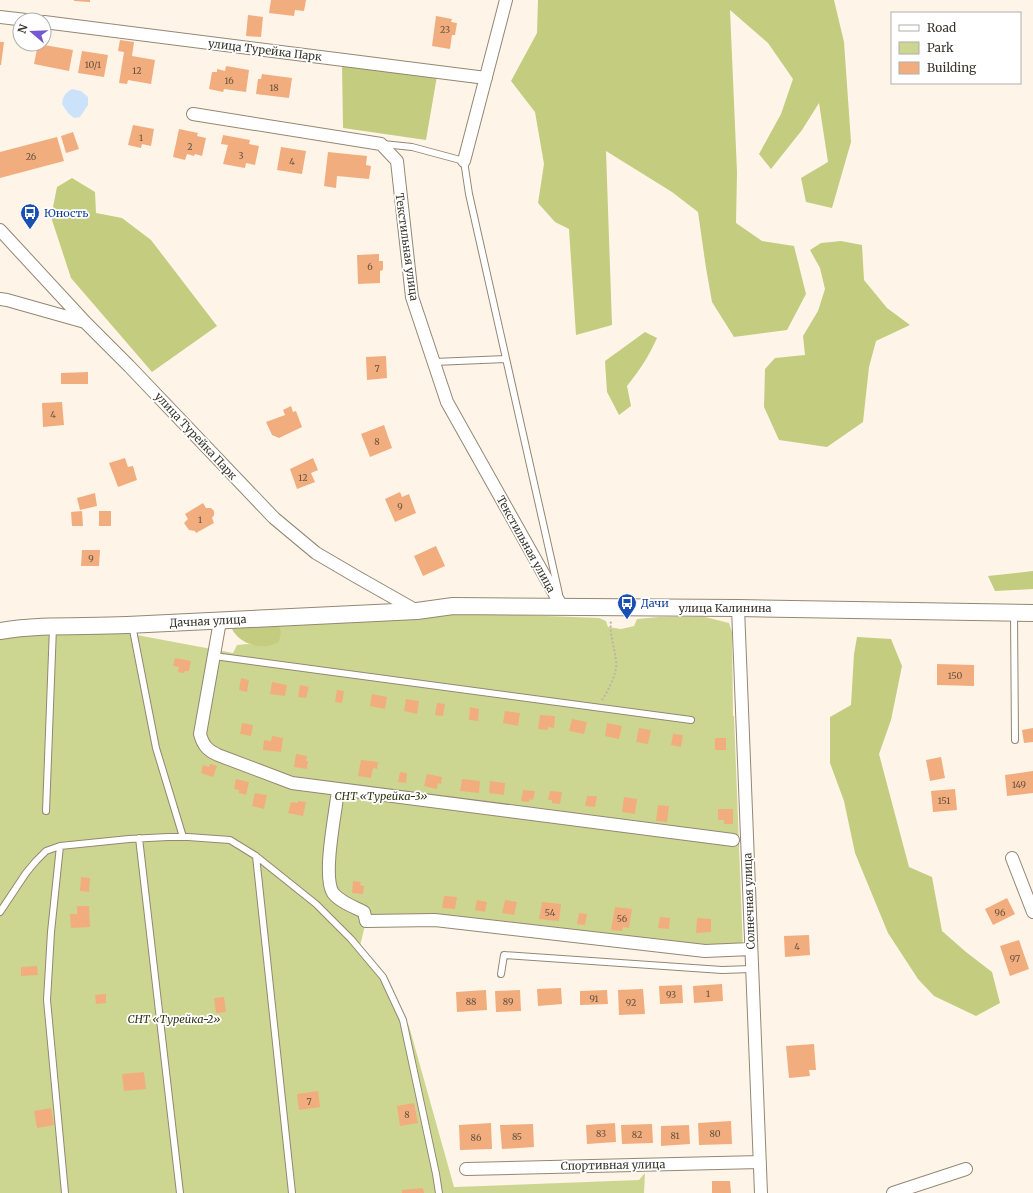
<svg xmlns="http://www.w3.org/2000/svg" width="1033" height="1193" viewBox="0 0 1033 1193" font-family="Merriweather,serif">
<rect width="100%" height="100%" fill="#fef5e8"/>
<path fill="#cdd690" d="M420 611 599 618 606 621 608 627 621 629 634 626 637 619 659 617H705L729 623 732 632 733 716H734L743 949 538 931 366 921 360 946 386 981 409 1026 454 1187 639 1180 645 1173 644 1193H0V637L46 634 126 633 233 653 237 645 248 644 267 646 279 626Z"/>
<path fill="#c3cc7f" d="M538 0H834L844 42 851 142 832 208 806 202 801 178 828 162 819 103 802 130 771 169 759 154 781 114 793 79 768 43 730 10 737 172 736 223 762 241 794 246 806 294 787 330 734 337 712 302 706 268 698 212 672 192 606 151 612 325 576 335 569 229 555 222 538 203 544 164 535 112 511 81 537 33Z
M342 64 437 76 426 140 343 128Z
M72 178 95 192 96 213 122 218 151 240 217 326 152 372 71 278 51 217 57 187Z
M841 241 862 245 864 280 887 308 910 325 876 341 869 367 863 422 827 447 779 440 764 407 765 369 775 358 805 355 803 336 818 311 825 289 820 268 810 250 821 243Z
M645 332 657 338C649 356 639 371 627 386L631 406 619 415 607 392 605 361Z
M1033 571V589L995 591 988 576Z
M279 626 281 632 279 642C276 643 271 646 267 646 254 648 238 641 232 629L237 627Z
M857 637 891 639 902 666 891 720 879 754 909 867 932 877 942 931 966 952 992 972 1000 1003 976 1016 934 996 918 979 888 933 855 853 844 801 830 763V717L851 705 854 654Z"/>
<path fill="#cce1fa" d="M72 89 81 91 88 97V105L80 117 74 118 68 113 62 104C63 96 65 93 72 89Z"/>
<path fill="#f1ad7e" d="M74 0H90V2L74 1Z
M271 0H306L304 11 295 10 294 16 269 13Z
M248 15 263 17 261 37 246 36Z
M436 16 452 19 451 22 457 23 455 35H452L450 49 432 46Z
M120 40 134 42 132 56 155 60 151 84 128 80 127 84 119 83 124 52 118 51Z
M0 42H4L1 65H0Z
M38 44 73 50 69 71 34 64Z
M82 51 108 55 104 77 78 73Z
M226 66 249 70 246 92 224 89 223 92 209 89 212 72H217V69L225 71Z
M262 74 292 78 289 98 256 94 258 79H261Z
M133 125 154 129 151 146 142 144 141 148 128 145Z
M179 129 198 133 197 136 206 138 202 156 195 154 194 156 187 154 185 160 173 157Z
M73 132 79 149 66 153 61 136Z
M223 135 250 140 249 144 259 146 255 165 246 163 245 168 223 164 228 145 221 144Z
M57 137 64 161 0 178V152Z
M281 147 306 151 302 174 277 170Z
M328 152 367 156 366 165 371 166 369 179 337 176 336 188 324 186Z
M379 254V261H383V270L380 271V283L358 284 357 255Z
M386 356 387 378 367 380 366 357Z
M88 372V384H61V373Z
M62 402 64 425 43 427 42 403Z
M291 406 293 412 296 411 302 427 279 438 272 435 266 422 285 415 283 410Z
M384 425 392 448 370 457 361 434Z
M125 458 128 467 133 466 137 480 118 487 109 463Z
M313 458 318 470 311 473 315 482 297 489 290 469Z
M400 492 402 497 409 494 416 513 395 522 385 499Z
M95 493 97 506 80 510 77 498Z
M203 503 206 508H211L214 511V515L212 518 214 523 196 533 195 531 189 530 184 523 188 519 185 514Z
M82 511 83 526H72L71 512Z
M99 511H111V526H99Z
M436 546 445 566 423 576 414 556Z
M82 550H100L99 566H81Z
M175 658 191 661 189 671H185L184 673 178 672 179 667 173 666Z
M937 664 974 665V686L937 685Z
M241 678 249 680 247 692 239 690Z
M272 682 287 685 285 696 270 694Z
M300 685 309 687 306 698 298 697Z
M337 690 344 691 342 703 335 702Z
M372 694 387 697 385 709 370 706Z
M406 699 419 701 417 714 404 711Z
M437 703 445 704 443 716 435 715Z
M470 707 479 709 478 721 469 720Z
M505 711 520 713 518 726 503 723Z
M540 715 555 716 554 728 548 727V730L538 729Z
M572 719 587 722 584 734 569 731Z
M242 723 253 725 251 736 240 734Z
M607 723 622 726 619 739 605 736Z
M639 728 651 730 648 744 636 742Z
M1033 728V742L1024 743 1022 730Z
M673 734 683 735 681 747 671 745Z
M272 736 283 738 281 752 263 750 264 740 271 741Z
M715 738H726V750H715Z
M296 754 307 756 306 761H308L307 769 294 767Z
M941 757 945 778 930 781 926 760Z
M361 760 378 762 377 769 373 768 371 778 358 776Z
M210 764 217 766 213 777 201 773 203 765 209 767Z
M1033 771V793L1007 796 1005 775Z
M400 772 407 773 406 783 398 782Z
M427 774 442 777 441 784 438 783 437 789 424 786Z
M236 779 249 782 246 795 239 793V790L234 789Z
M462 779 480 781 479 793 460 791Z
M490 781 505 783 504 795 489 793Z
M955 789 957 810 933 812 931 791Z
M523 790 535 791 533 800 530 799 529 802 521 801Z
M550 791 562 792 560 804 552 803V800H548Z
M255 793 267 795 264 809 252 806Z
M587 796H597L595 807 585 806Z
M624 797 637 799 635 814 622 812Z
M298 801 306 802 303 816 288 813 291 802 297 803Z
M658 805 669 806 667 822 656 821Z
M718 809H733V824H724V820H718Z
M81 877 90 878 89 892 80 891Z
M353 881 361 882 360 885 364 886 363 894 352 893Z
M444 896 457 897 455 909 442 908Z
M1007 898 1015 914 993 925 985 909Z
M477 900 487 902 485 912 475 910Z
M505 900 517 902 514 915 502 913Z
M542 902 561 904 559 921 539 919Z
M77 906H89L90 927 71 928 70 914H77Z
M615 907 632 909 629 928 623 927 622 931 611 930Z
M579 913 587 914 585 925 577 924Z
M660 917 670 918 669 929 658 928Z
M697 918 711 919V932L696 933Z
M809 935 810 955 785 957 784 936Z
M1019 940 1029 969 1010 976 1000 946Z
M37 966 38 975 21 976V967Z
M722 984 723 1001 694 1003 693 986Z
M682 985 683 1003 660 1004 659 986Z
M561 988 562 1004 538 1006 537 989Z
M643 989 645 1014 619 1015 618 990Z
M486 990 487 1010 457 1012 456 992Z
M520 990 521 1011 496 1012 495 991Z
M607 990 608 1004 580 1005V991Z
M106 994V1003L96 1004 95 995Z
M224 997 226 1012 216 1013 214 998Z
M814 1044 816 1070H809L810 1076 789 1078 786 1046Z
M144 1072 146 1089 124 1091 122 1074Z
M318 1091 320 1107 299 1110 297 1094Z
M414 1103 418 1123 400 1126 397 1106Z
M51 1108 54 1125 37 1128 34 1111Z
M731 1121 732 1144 699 1145 698 1123Z
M491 1123 492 1149 460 1150 459 1125Z
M615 1123 616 1142 587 1144 586 1125Z
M533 1124 534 1147 502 1149 500 1125Z
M652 1124 653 1143 622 1144 621 1125Z
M689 1125 690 1144 661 1146V1126Z
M712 1181H730L731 1193H712Z
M423 1188 424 1193H402V1190Z"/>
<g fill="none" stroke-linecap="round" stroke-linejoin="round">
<defs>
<path id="lane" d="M383 144 412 147 464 161 469 194 559 594
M434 362 506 359
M1014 614 1015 740
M132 625 156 748 183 837
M214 656 691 720
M46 811 53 627
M139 838 180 1193
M60 846 51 932 47 1000 65 1193
M256 856 292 1193
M0 912 26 873 36 861 46 851 60 846 129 839 168 837H188L230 840 256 856 316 904 351 939 383 977 403 1020 436 1174 439 1193
M501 974 504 955 722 970 752 969"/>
<path id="street" d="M0 17 26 20
M44 22 486 78
M193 114 381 144 397 161 412 297 447 402 562 607
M464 161 506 0
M0 230 86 323 129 366 274 518 316 553 357 577 417 611
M0 299 7 300 85 322
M738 608 761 1193
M220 621 200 734C203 745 207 750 218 755L292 783 733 840
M338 790C336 811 322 876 333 893 340 902 354 907 364 912L366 921 435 920 705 951 751 949
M1012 858 1033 912
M466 1169 760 1162
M893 1193 966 1169"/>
<path id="secondary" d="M0 631C42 624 85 627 127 625 223 620 320 616 417 611L453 606 738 608 1033 613"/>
</defs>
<use href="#lane" stroke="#948773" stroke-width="8"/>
<use href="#street" stroke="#948773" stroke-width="14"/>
<use href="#secondary" stroke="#948773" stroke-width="18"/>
<path stroke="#bcb4a8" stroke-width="2" stroke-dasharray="2 2" stroke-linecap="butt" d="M602 700C608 691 618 672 616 661 615 648 609 634 611 620"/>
<use href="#lane" stroke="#fff" stroke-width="6"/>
<use href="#street" stroke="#fff" stroke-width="12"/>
<use href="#secondary" stroke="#fff" stroke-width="16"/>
</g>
<defs>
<symbol id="bus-pin" viewBox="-11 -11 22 30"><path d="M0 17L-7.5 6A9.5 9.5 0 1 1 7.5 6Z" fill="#1a4fb4" stroke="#fff"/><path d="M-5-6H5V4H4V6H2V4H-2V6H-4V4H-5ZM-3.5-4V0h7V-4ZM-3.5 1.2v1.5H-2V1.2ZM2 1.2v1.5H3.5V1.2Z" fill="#fff"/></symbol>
</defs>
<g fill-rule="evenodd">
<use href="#bus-pin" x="19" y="202" width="22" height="30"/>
<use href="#bus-pin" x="616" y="592" width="22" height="30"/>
</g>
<g text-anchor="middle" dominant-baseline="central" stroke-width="3.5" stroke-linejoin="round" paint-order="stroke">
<g font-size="9" fill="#685340">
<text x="445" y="29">23</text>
<text x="93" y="64">10/1</text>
<text x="137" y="70">12</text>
<text x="229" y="80">16</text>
<text x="274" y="87">18</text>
<text x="141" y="137">1</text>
<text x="190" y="146">2</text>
<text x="241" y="155">3</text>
<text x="31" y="156">26</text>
<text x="292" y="161">4</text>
<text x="370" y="266">6</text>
<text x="377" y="368">7</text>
<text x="53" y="414">4</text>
<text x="377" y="441">8</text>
<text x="303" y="477">12</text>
<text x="400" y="506">9</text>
<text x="200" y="519">1</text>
<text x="91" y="558">9</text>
<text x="955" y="675">150</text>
<text x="1019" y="784">149</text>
<text x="944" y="800">151</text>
<text x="550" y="912">54</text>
<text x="1000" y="912">96</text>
<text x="622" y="918">56</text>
<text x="797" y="946">4</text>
<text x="1015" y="958">97</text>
<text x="708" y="993">1</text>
<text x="671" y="994">93</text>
<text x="594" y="998">91</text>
<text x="471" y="1001">88</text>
<text x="508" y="1001">89</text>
<text x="631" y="1002">92</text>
<text x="309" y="1101">7</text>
<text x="407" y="1114">8</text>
<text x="601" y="1133">83</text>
<text x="715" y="1133">80</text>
<text x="637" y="1134">82</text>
<text x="675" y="1135">81</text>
<text x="517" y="1136">85</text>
<text x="476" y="1137">86</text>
</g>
<g font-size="11" fill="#3a352c" stroke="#fff">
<text transform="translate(265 50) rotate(7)">улица Турейка Парк</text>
<text transform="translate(407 247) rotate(82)">Текстильная улица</text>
<text transform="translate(196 436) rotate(47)">улица Турейка Парк</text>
<text transform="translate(526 544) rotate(61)">Текстильная улица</text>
<text x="725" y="608">улица Калинина</text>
<text transform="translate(208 621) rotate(-3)">Дачная улица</text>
<text transform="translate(749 901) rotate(-92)">Солнечная улица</text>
<text transform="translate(613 1165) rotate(-1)">Спортивная улица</text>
</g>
<g font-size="11" fill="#164399" stroke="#fff" text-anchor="start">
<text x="44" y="213">Юность</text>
<text x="641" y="603">Дачи</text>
</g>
<g font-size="11" font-style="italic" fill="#2f3311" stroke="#fff">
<text x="381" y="796">СНТ «Турейка-3»</text>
<text x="174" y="1019">СНТ «Турейка-2»</text>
</g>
</g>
<rect x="891" y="12" width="130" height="72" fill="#ffffff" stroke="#b0aeab"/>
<rect x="899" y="25" width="20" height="6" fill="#ffffff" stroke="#b0aeab"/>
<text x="927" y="32" font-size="12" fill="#3a352c">Road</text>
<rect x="899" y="42" width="20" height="12" fill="#cdd690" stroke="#b0aeab"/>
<text x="927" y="52" font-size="12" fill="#3a352c">Park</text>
<rect x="899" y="62" width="20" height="12" fill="#f1ad7e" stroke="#b0aeab"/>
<text x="927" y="72" font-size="12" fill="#3a352c">Building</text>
<g transform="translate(32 32) rotate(289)"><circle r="19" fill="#ffffff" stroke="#b0aeab"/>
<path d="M0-3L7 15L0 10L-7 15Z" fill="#7358d2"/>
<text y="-6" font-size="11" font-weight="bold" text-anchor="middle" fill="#3a352c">N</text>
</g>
</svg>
